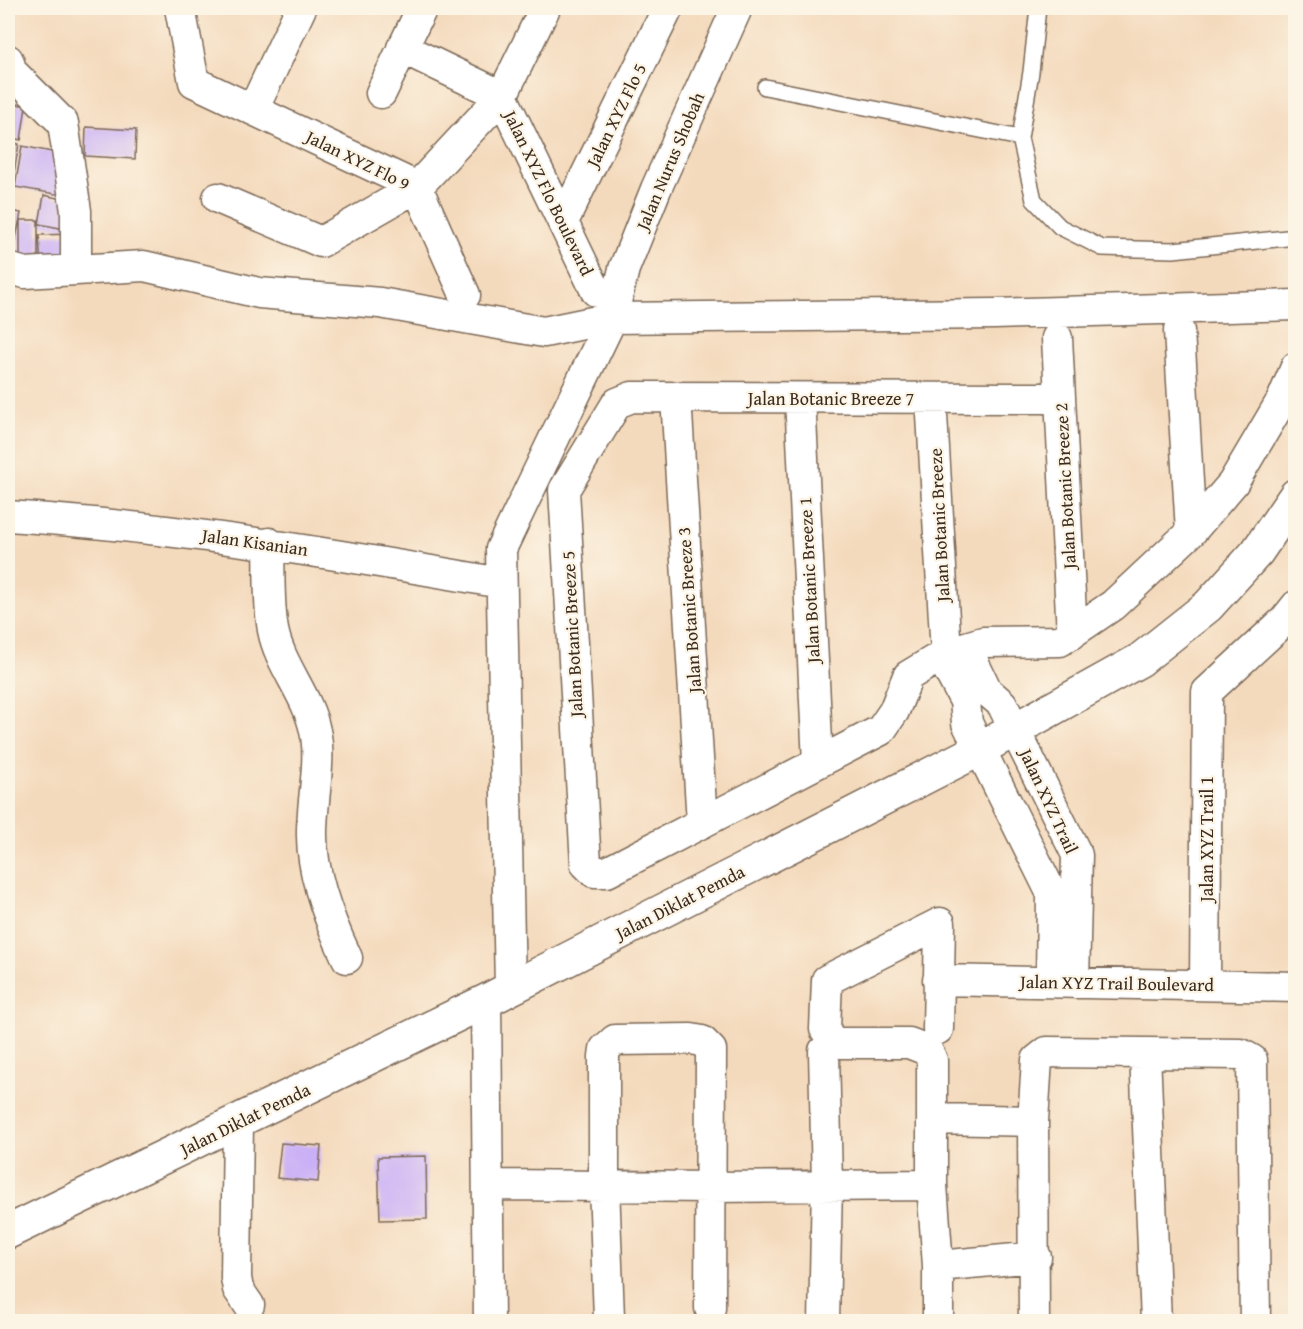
<svg xmlns="http://www.w3.org/2000/svg" width="1303" height="1329" viewBox="0 0 1303 1329" font-family="'Gentium Book Plus',serif">
<rect width="100%" height="100%" fill="#fcf5e5"/>
<filter id="ink" filterUnits="userSpaceOnUse"><feTurbulence type="fractalNoise" baseFrequency=".0167" numOctaves="2"/><feDisplacementMap in="SourceGraphic" scale="12" xChannelSelector="R" yChannelSelector="G"/><feConvolveMatrix kernelMatrix="1 2 1 2 8 2 1 2 1" color-interpolation-filters="sRGB"/></filter>
<filter id="wash" filterUnits="userSpaceOnUse"><feTurbulence type="fractalNoise" baseFrequency=".008" numOctaves="4" result="noise"/><feDisplacementMap in="SourceGraphic" scale="24" xChannelSelector="R" yChannelSelector="G"/><feGaussianBlur stdDeviation="1.35" result="paint"/><feColorMatrix in="noise" values="0 0 0 0 0 0 0 0 0 0 0 0 0 0 0 0 0 1.4 0 .05"/><feComposite in="paint" operator="in"/></filter>
<g filter="url(#wash)">
<rect width="100%" height="100%" fill="#f4dabd"/>
<g id="blocks">
<path fill="#cab0f6" d="M8 102 26 106 21 140 8 137Z
M86 127 136 130 135 159 85 156Z
M8 142 19 144 12 184 8 183Z
M22 146 67 155 61 195 15 187Z
M44 195 75 202 70 230 39 224Z
M8 210 21 213 13 253 8 252Z
M20 220H38V258H20Z
M73 234 75 266 41 268 39 235Z
M281 1143 321 1146 318 1182 277 1178Z
M426 1156 427 1219 380 1220 378 1157Z"/>
</g>
</g>
<g filter="url(#ink)">
<use href="#blocks" fill-opacity="0" stroke="#7c6856" stroke-width="1.5"/>
<g fill="none" stroke-linecap="round" stroke-linejoin="round">
<defs>
<path id="service" d="M1038 8 1031 72 1020 138 1034 200 1060 227 1102 248 1173 250 1296 237
M765 87 1020 138"/>
<path id="minor" d="M180 8 194 82 417 187 465 295
M402 48 502 96 596 291
M8 60 12 72 63 123 76 211V270
M381 93 422 8
M253 110 301 8
M218 198 321 242 417 187 502 96 545 8
M563 222 668 8
M8 268 25 273 144 266 259 293 380 303 544 332 612 318 995 314 1296 305
M1179 331 1191 532
M1057 338 1072 634
M676 397 702 823
M800 398 818 762
M931 398 946 653
M1060 398 632 397 617 403 564 490 586 864 594 872H607L881 730 894 711 908 676 946 653 983 642 1060 641 1113 605 1191 532 1233 483 1282 400 1296 367
M8 516C175 527 336 554 501 583
M269 543C270 571 268 602 273 630 280 666 308 695 315 731 322 759 311 806 312 836 312 877 330 922 347 958
M966 647 987 691 1002 704 1077 855 1074 983
M941 656 965 701 967 723 1052 894 1051 982
M938 980 1296 987
M1205 985 1207 692 1284 621 1296 606
M510 988 501 549 612 318 624 269 656 189 737 8
M486 1001 489 1322
M825 1029 827 980 940 923 938 1029
M1145 1053 1241 1054 1252 1060 1255 1322
M933 1119 1033 1121
M238 1122 236 1278 238 1289 249 1305
M488 1185 710 1187 932 1185
M938 1266 1036 1257
M609 1318 604 1185V1056L605 1049 615 1040 691 1039 702 1041 711 1050 710 1308
M824 1322 827 1185 824 1051 834 1043H909L927 1050 932 1060V1185L938 1266V1322
M1034 1322 1033 1121 1037 1060 1047 1052 1145 1053 1156 1322"/>
<path id="tertiary" d="M8 1232 486 1001 980 749 1140 660 1208 606 1257 552 1296 495"/>
</defs>
<use href="#service" stroke="#7c6856" stroke-width="18"/>
<use href="#minor" stroke="#7c6856" stroke-width="33"/>
<use href="#tertiary" stroke="#7c6856" stroke-width="36"/>
<use href="#service" stroke="#fff" stroke-width="15"/>
<use href="#minor" stroke="#fff" stroke-width="30"/>
<use href="#tertiary" stroke="#fff" stroke-width="33"/>
</g>
</g>
<g text-anchor="middle" dominant-baseline="central" stroke-width="4.5" stroke-linejoin="round" paint-order="stroke">
<g font-size="18" fill="#3b2a1e" stroke="#fcf5e5">
<text transform="translate(616 115) rotate(-64)">Jalan XYZ Flo 5</text>
<text transform="translate(358 160) rotate(26)">Jalan XYZ Flo 9</text>
<text transform="translate(670 161) rotate(-67)">Jalan Nurus Shobah</text>
<text transform="translate(549 193) rotate(64)">Jalan XYZ Flo Boulevard</text>
<text x="831" y="398">Jalan Botanic Breeze 7</text>
<text transform="translate(1065 486) rotate(-93)">Jalan Botanic Breeze 2</text>
<text transform="translate(939 525) rotate(-93)">Jalan Botanic Breeze</text>
<text transform="translate(255 542) rotate(8)">Jalan Kisanian</text>
<text transform="translate(809 580) rotate(-93)">Jalan Botanic Breeze 1</text>
<text transform="translate(689 610) rotate(-94)">Jalan Botanic Breeze 3</text>
<text transform="translate(572 634) rotate(-93)">Jalan Botanic Breeze 5</text>
<text transform="translate(1049 801) rotate(65)">Jalan XYZ Trail</text>
<text transform="translate(1206 839) rotate(-90)">Jalan XYZ Trail 1</text>
<text transform="translate(680 902) rotate(-27)">Jalan Diklat Pemda</text>
<text transform="translate(1117 983) rotate(1)">Jalan XYZ Trail Boulevard</text>
<text transform="translate(245 1119) rotate(-26)">Jalan Diklat Pemda</text>
</g>
</g>
<rect width="1303" height="1329" fill="none" stroke="#fcf5e5" stroke-width="30"/>
</svg>
